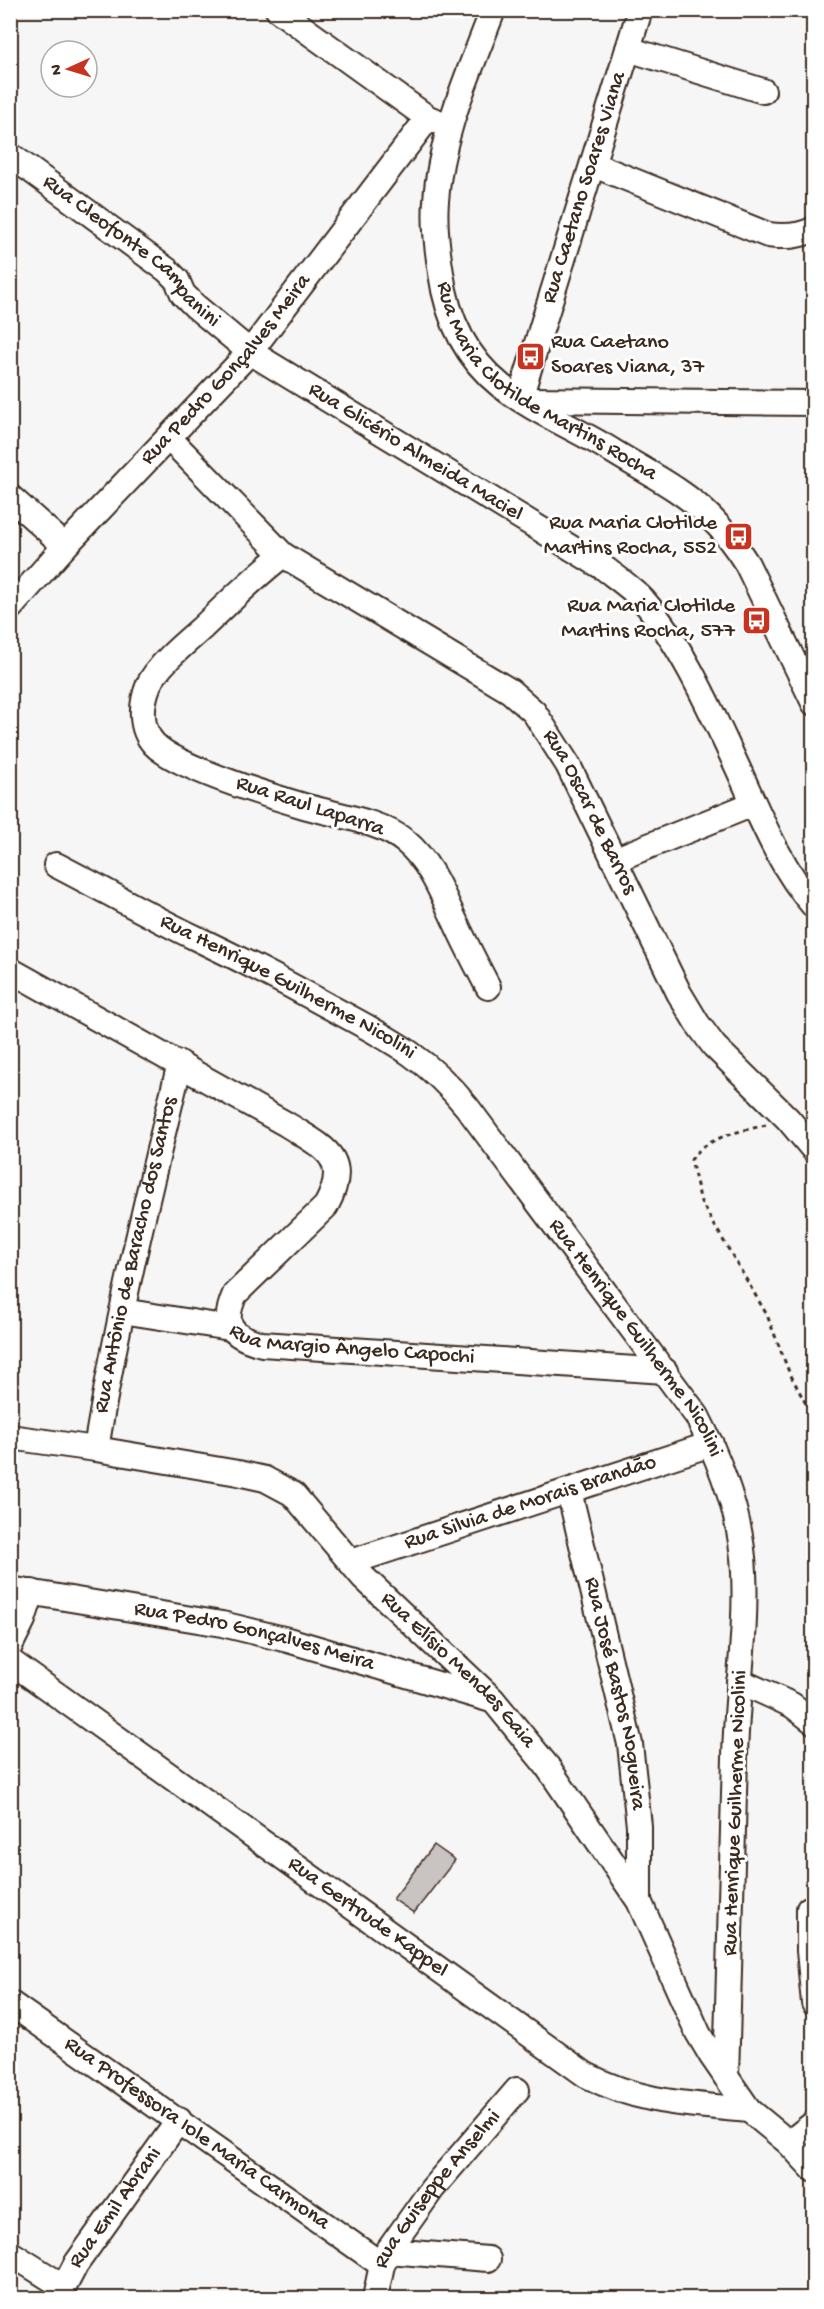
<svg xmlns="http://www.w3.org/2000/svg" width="824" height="2309" viewBox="0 0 824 2309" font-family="'Gochi Hand',sans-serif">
<rect width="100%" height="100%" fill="#f7f6f6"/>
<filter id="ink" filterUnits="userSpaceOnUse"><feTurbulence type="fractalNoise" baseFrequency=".0167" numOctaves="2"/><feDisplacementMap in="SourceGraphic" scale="12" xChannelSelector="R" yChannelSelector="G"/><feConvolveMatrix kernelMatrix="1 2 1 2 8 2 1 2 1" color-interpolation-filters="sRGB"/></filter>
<g filter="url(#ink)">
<path fill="#c9c3c1" stroke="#3b2a1e" stroke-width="1.5" d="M434 1845 455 1860 414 1913 393 1899Z"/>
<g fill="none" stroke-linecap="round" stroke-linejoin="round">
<defs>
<g id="minor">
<path d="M278 10 428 118 444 124"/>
<path id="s1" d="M493 10C470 71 440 135 436 201 434 225 437 249 441 273 447 317 465 357 501 386 534 412 578 429 614 452 646 472 684 490 711 518 725 532 737 548 747 564L814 703"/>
<path d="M628 49 763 91"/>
<path id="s2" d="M10 155 167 270 177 280 183 294 195 306 250 352 604 568C617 578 632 588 643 600 682 645 710 709 735 762 758 811 778 865 814 906"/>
<path d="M594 165 768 235C784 237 799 237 814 229"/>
<path id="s3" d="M520 398 640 10"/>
<path d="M528 400 814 403"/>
<path d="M169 438 283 555"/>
<path d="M10 497 65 546"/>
<path id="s4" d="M10 608 65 546 250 352 428 118"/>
<path d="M614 860 753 804"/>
<path id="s5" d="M56 865C103 889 149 916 198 939 242 960 285 982 328 1006 385 1037 425 1055 467 1107L697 1416C721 1463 742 1518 744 1572 747 1634 736 1696 735 1758 733 1864 730 1970 726 2077"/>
<path id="s6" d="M10 970 286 1124C324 1148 352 1157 326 1206L235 1294C221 1325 231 1336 262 1344L665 1371"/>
<path id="s7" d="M488 987C477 966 466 945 456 923 442 894 431 863 406 842 381 821 335 815 304 806 270 796 176 767 154 744 139 728 141 703 149 684 159 664 185 643 202 628 228 603 254 577 283 555L510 691 534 712 568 765 679 993 697 1023 714 1046 788 1119 814 1150"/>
<path d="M122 1311 230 1328"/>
<path id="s8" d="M10 1437 96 1449 238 1473 265 1479 293 1494 363 1577 493 1700 547 1766 639 1901 698 2033 711 2055 749 2110 789 2143 814 2170"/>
<path id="s9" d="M96 1449C117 1319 149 1191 180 1063"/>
<path id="s10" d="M569 1491 630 1744 639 1826V1900"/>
<path id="s11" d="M351 1562 711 1444"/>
<path id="s12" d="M10 1589 222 1624 288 1640 488 1699"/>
<path d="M10 1646 23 1620 32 1592"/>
<path id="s13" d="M10 1661 586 2075C642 2104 688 2104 749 2110"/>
<path d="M739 1681 792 1705 814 1722"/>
<path d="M809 1909V1951L814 2003"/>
<path id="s14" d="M10 2003 382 2265"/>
<path d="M789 2143 814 2123"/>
<path d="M388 2251 488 2259"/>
<path d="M10 2253 64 2287"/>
<path id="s15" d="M61 2298 64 2287 76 2264 179 2120"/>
<path id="s16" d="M375 2298 382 2265 388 2251 432 2189 517 2090"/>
</g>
</defs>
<use href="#minor" stroke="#3b2a1e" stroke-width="28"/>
<path stroke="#3b2a1e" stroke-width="3" stroke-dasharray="4.5 4.5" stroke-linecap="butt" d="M766 1125C742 1131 705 1137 691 1160L701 1202 767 1315 789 1372 814 1419"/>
<use href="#minor" stroke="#fff" stroke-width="24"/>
</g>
</g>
<defs>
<symbol id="bus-square" viewBox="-11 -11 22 22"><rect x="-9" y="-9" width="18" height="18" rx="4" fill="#c8321e" stroke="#fff"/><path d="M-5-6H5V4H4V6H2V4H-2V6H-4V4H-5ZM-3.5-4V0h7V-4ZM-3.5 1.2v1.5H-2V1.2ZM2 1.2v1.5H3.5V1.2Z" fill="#fff"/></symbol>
</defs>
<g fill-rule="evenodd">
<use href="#bus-square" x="514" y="340" width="33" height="33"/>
<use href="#bus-square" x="722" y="520" width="33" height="33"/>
<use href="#bus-square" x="740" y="604" width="33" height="33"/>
</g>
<g text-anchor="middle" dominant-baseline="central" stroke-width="6" stroke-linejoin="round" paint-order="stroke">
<g font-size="22" fill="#3b2a1e" stroke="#fff">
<text stroke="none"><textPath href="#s3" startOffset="220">Rua Caetano Soares Viana</textPath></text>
<text stroke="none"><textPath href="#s2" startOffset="156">Rua Cleofonte Campanini</textPath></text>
<text stroke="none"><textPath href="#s4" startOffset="322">Rua Pedro Gonçalves Meira</textPath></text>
<text stroke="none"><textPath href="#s1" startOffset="432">Rua Maria Clotilde Martins Rocha</textPath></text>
<text stroke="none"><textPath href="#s2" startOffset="506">Rua Glicério Almeida Maciel</textPath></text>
<text transform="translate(310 807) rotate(18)">Rua Raul Laparra</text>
<text stroke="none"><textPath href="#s7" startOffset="1101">Rua Oscar de Barros</textPath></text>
<text stroke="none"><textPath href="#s5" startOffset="262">Rua Henrique Guilherme Nicolini</textPath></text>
<text stroke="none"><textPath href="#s9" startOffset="198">Rua Antônio de Baracho dos Santos</textPath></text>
<text stroke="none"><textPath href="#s6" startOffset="710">Rua Margio Ângelo Capochi</textPath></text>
<text stroke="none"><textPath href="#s5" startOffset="766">Rua Henrique Guilherme Nicolini</textPath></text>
<text stroke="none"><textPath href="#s11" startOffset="189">Rua Silvia de Morais Brandão</textPath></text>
<text stroke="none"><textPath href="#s12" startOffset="249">Rua Pedro Gonçalves Meira</textPath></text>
<text stroke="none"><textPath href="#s8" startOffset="532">Rua Elísio Mendes Gaia</textPath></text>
<text stroke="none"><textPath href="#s10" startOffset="208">Rua José Bastos Nogueira</textPath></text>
<text transform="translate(736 1813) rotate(-88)">Rua Henrique Guilherme Nicolini</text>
<text stroke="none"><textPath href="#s13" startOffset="440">Rua Gertrude Kappel</textPath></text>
<text stroke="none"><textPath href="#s14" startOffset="228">Rua Professora Iole Maria Carmona</textPath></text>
<text stroke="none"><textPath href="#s16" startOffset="128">Rua Guiseppe Anselmi</textPath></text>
<text stroke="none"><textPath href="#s15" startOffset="106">Rua Emil Abrani</textPath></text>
</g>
<g font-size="22" fill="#3b2a1e" stroke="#fff" text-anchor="end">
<text x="551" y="343" text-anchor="start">Rua Caetano<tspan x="551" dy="25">Soares Viana, 37</tspan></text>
<text x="717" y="524">Rua Maria Clotilde<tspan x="717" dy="25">Martins Rocha, 552</tspan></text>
<text x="735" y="607">Rua Maria Clotilde<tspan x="735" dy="25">Martins Rocha, 577</tspan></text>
</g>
</g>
<rect width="824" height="2309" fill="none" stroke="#fff" stroke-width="36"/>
<rect x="18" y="18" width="788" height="2273" fill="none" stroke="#3b2a1e" stroke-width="2" filter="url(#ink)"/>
<g transform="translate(69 69) rotate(266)"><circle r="28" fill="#ffffff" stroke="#b1aaa5" stroke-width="1.5"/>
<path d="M0-4.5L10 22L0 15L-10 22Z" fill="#c8321e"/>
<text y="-9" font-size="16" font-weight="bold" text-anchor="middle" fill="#3b2a1e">N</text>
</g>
</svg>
